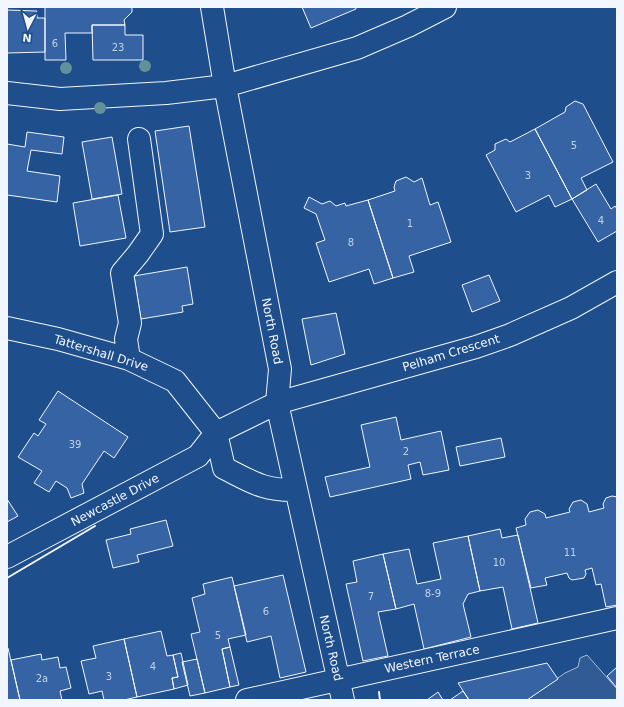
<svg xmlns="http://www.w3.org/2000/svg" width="624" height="707" viewBox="0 0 624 707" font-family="'DejaVu Sans',sans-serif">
<rect width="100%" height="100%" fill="#1f4e8c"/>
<path fill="#305b95" stroke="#a8bbd7" d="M587 655 617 689V700H527L565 673 578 667 580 658Z"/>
<path fill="#3563a3" stroke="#f2f6ff" d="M45 7H132V12L124 20 125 25H92V33H65L66 60H45Z
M302 7H356V9L311 28Z
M7 10 37 11V18H45V52L7 53Z
M92 25H125V35H143V60H93Z
M575 101 583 104 613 162 581 178 587 190 572 199 535 129 565 112 566 107Z
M189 126 205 227 170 232 155 131Z
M535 129 572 199 555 207 549 195 516 212 486 155 495 150V144L506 139 510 142Z
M27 132 64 137 62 154 31 150 27 171 60 176 57 202 7 195V144L25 147Z
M112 137 122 194 92 199 82 142Z
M406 177 414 182 422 178 430 205 438 202 451 242 409 256 414 272 393 278 368 200 395 191 394 187 396 181Z
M596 184 611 209 615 206 617 209V231L598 242 572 199Z
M118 195 126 238 80 246 73 203Z
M309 197 322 204 330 201 336 206 345 203 346 206 368 200 393 278 374 284 369 269 329 282 316 243 325 240 316 214 304 208Z
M187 267 193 304 182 306 183 312 141 319 134 276Z
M489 275 500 301 472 312 462 285Z
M336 313 345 354 311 365 302 319Z
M58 391 128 437 114 458 104 451 82 484 84 493 71 498 67 488 56 481 49 492 34 483 42 471 18 457 34 433 38 436 46 424 39 420Z
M396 417 401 440 441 431 449 470 423 475 420 462 408 465 411 479 330 497 325 477 370 467 361 425Z
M501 438 505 457 460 466 456 447Z
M612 496 617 497V605L606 607 601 584 596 585 592 568 585 570 586 574 584 578 572 580 569 578 567 573 545 578 547 585 531 588 516 528 526 525 525 519 530 512 538 510 545 514 546 518 570 512 569 509 573 502 581 500 587 504 589 512 604 508 603 504 606 498Z
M7 499 18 516 7 522Z
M166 520 173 546 137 555 139 562 113 568 106 540 131 534 130 529Z
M500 529 502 538 518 535 538 623 512 629 503 587 480 591 468 536Z
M468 536 480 591 468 594 463 604 471 637 424 649 414 604 396 609 383 554 409 549 417 584 441 579 433 543Z
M383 554 396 609 378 612 388 656 363 661 346 584 357 582 353 561Z
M283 575 306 672 280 678 271 636 247 642 234 586Z
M232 577 246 635 228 639 230 647 222 649 230 687 205 693 191 634 200 632 192 598 205 594 203 584Z
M161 631 167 656 173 655 178 677 172 678 174 689 137 697 124 639Z
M124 639 137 697 124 700H104L102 691 89 694 81 661 96 658 93 646Z
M230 647 239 685 230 687 222 649Z
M7 648H8L20 700H7Z
M181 653 188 685 174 689 172 678 178 677 173 655Z
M41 654 42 660 58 657 60 668 66 667 71 688 60 691 62 700H20L11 660Z
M197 659 205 693 190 696 182 662Z
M547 663 558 679 527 700H469L458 683Z
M617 667V688L607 676Z
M463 691 469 700H450Z
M438 692 443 700H427Z"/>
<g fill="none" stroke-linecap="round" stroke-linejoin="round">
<defs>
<path id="minor" d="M212 7 225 86 280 369 277 403 343 700
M7 93 60 99 166 93 225 86 357 48 408 26 445 7
M7 328 58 339 129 359 175 381 216 433 224 468C252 482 264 491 296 490
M129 359 126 339 130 323 122 273 138 254 152 234 139 139
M7 557 198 456 216 433 277 403 476 347 510 335 571 308 617 282
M247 700 617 618"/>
</defs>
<use href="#minor" stroke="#f2f6ff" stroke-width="24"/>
<use href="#minor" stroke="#1f4e8c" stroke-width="22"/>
<path stroke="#f2f6ff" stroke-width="2" d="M7 578 95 526
M379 692 380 700"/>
</g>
<g fill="#61919a">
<circle cx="145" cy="66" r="6"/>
<circle cx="66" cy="68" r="6"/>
<circle cx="100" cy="108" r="6"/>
</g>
<g text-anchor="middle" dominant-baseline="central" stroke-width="3" stroke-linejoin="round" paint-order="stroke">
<g font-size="10" fill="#c3d1e8">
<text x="55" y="43">6</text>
<text x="118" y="47">23</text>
<text x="574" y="145">5</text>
<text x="528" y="175">3</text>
<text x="601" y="220">4</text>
<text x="410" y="223">1</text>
<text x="351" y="242">8</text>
<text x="75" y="444">39</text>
<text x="406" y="451">2</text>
<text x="570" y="552">11</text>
<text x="499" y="562">10</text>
<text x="433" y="593">8-9</text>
<text x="371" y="596">7</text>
<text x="266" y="611">6</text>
<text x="218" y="635">5</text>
<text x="153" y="666">4</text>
<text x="109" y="676">3</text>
<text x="42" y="678">2a</text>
</g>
<g font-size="12" fill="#f2f6ff" stroke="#1f4e8c">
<text transform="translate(272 331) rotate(79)">North Road</text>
<text transform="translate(101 353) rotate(17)">Tattershall Drive</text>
<text transform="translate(451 353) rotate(-17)">Pelham Crescent</text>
<text transform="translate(115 500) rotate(-28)">Newcastle Drive</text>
<text transform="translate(331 648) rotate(77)">North Road</text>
<text transform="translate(432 659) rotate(-12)">Western Terrace</text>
</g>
</g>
<rect width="624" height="707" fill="none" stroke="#f2f6ff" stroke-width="16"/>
<g transform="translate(28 28) rotate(186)" stroke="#1f4e8c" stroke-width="3" paint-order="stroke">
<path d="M0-3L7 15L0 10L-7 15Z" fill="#f2f6ff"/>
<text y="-6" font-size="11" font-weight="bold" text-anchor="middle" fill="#f2f6ff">N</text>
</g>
</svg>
